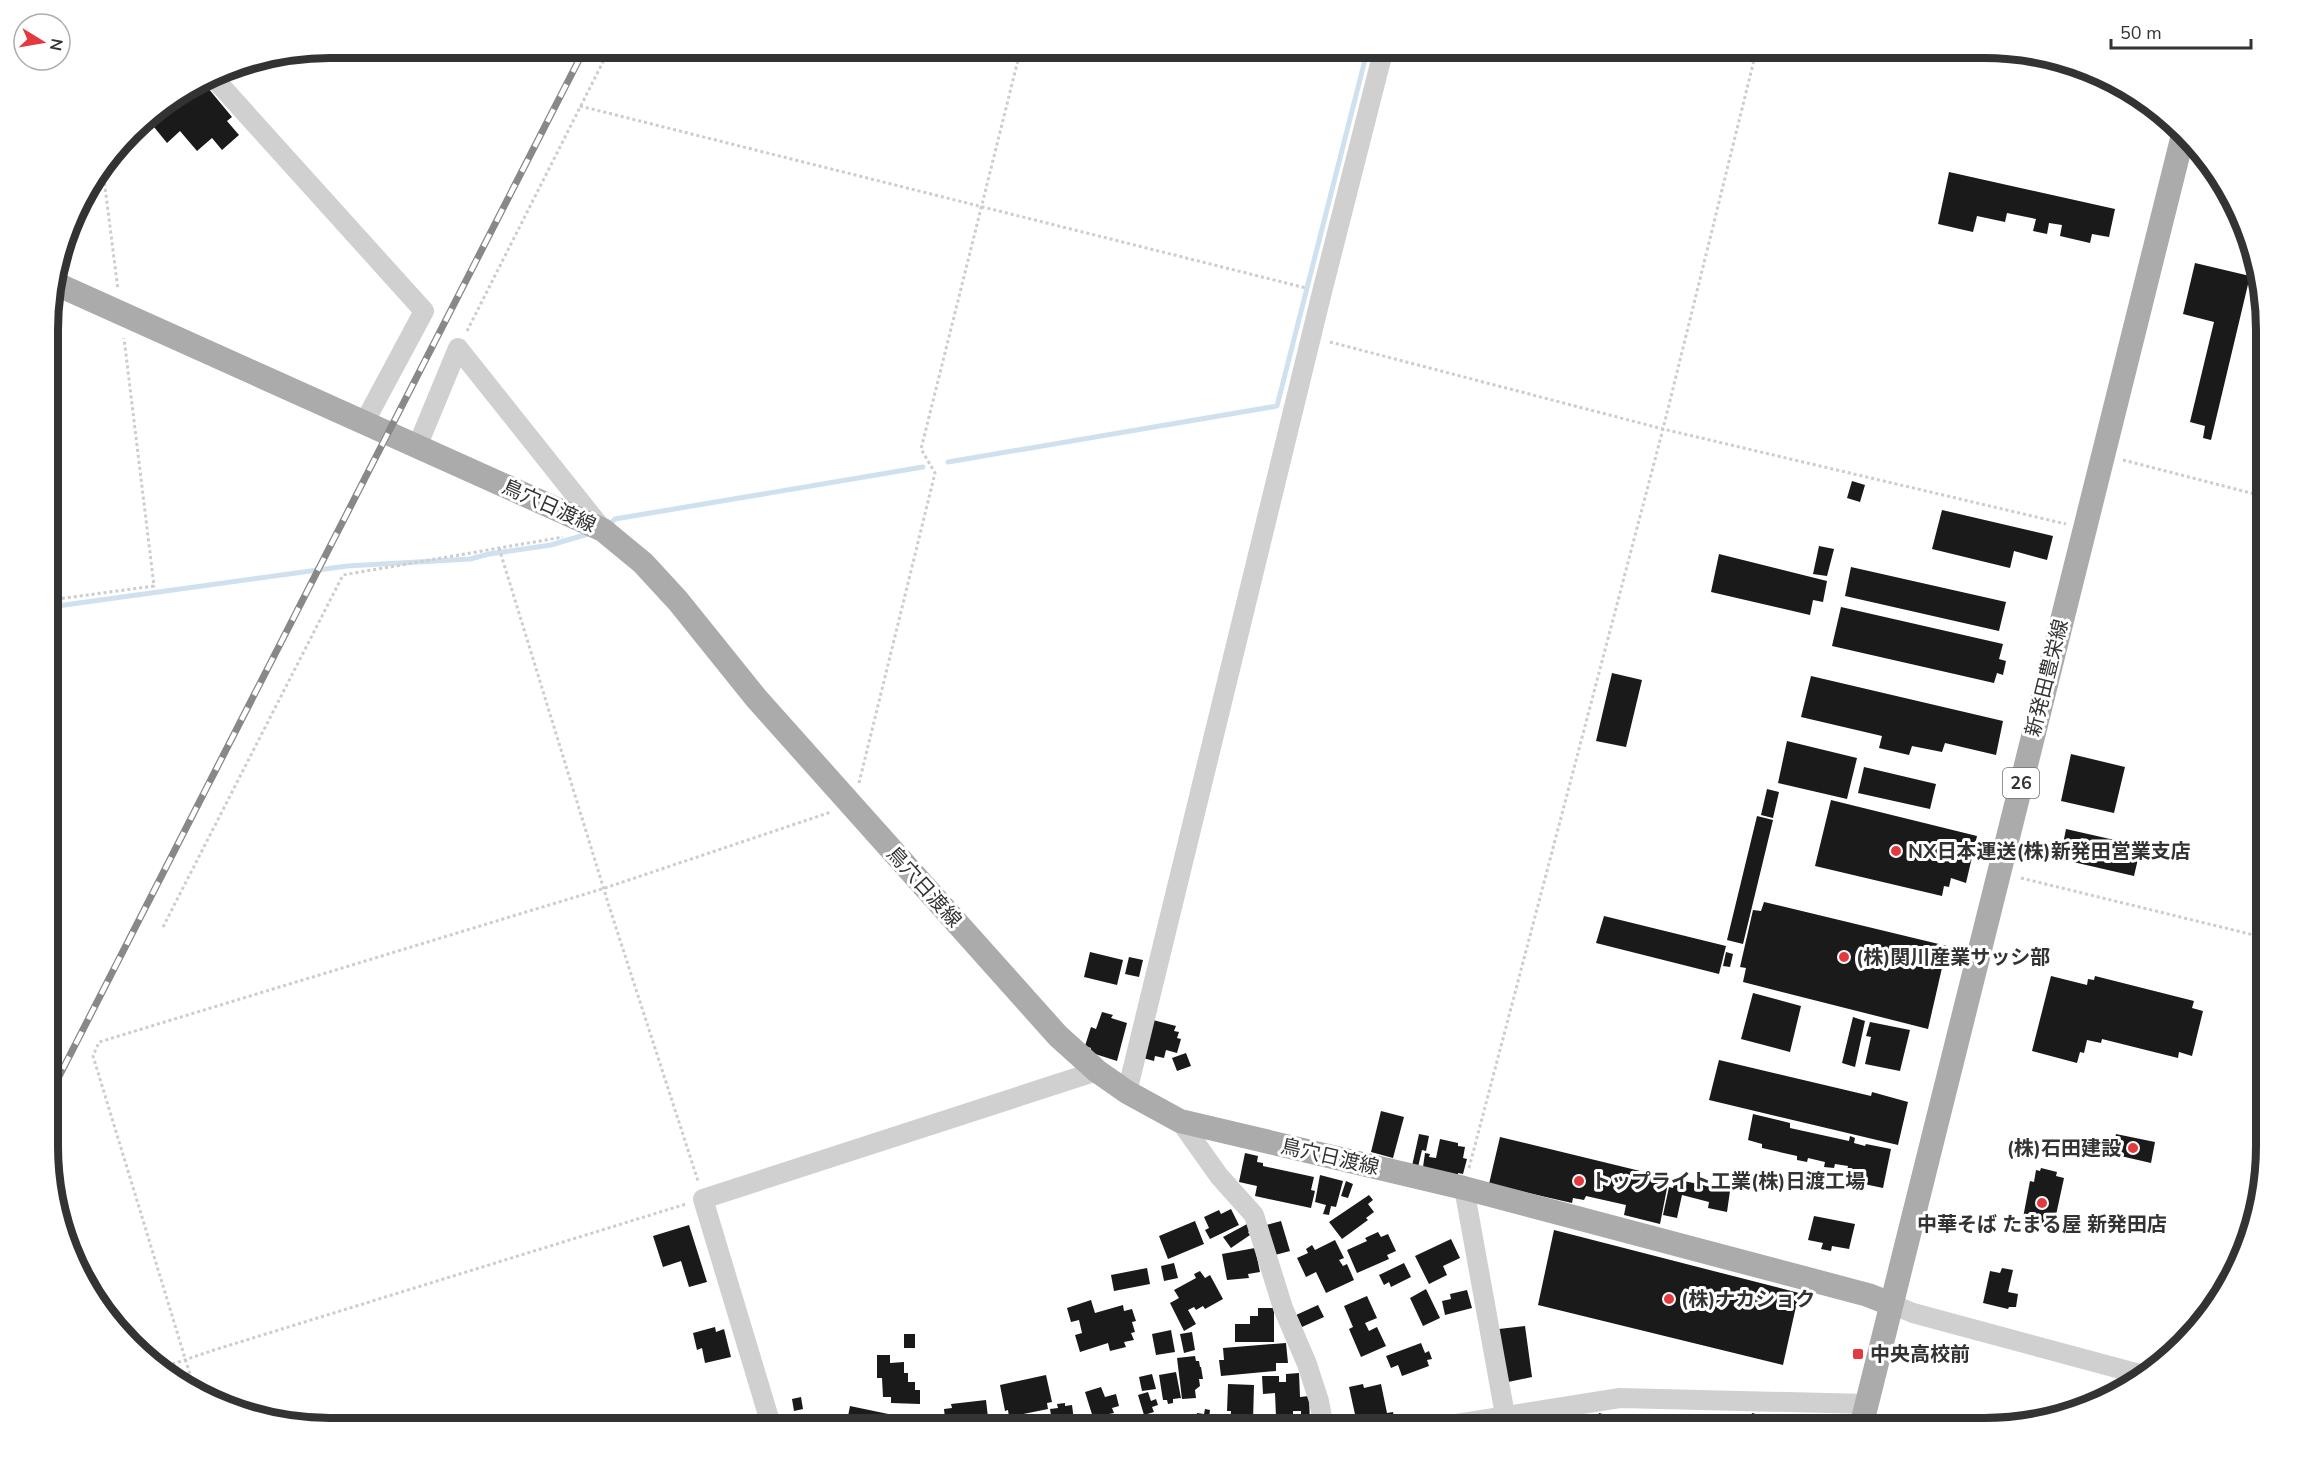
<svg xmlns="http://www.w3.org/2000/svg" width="2315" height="1476" viewBox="0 0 2315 1476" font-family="'Nunito Sans','Noto Sans JP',sans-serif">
<rect width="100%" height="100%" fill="#fff"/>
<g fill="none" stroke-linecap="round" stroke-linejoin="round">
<path stroke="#cfe1ee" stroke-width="5" d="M948 462 1277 406 1368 48
M608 526 615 519 923 467
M50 607 347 566 470 559 489 554 551 545 591 533"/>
</g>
<path fill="#1a1a1a" d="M203 82 232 117 227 121 239 135 222 150 212 138 197 151 180 131 167 143 154 127 163 119 156 111Z
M1949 172 2115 209 2109 237 2092 234 2090 243 2060 236 2062 225 2049 223 2047 234 2033 231 2036 219 2007 213 2005 222 1977 216 1973 232 1938 224Z
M2195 263 2250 276 2211 440 2203 438 2205 426 2190 422 2214 322 2183 314Z
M1852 481 1865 485 1860 502 1847 498Z
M1942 510 2053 536 2047 560 2014 551 2010 568 1932 549Z
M1819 546 1834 549 1827 576 1813 574Z
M1719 554 1827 581 1823 602 1813 600 1810 615 1711 592Z
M1851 567 2006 602 1999 631 1845 596Z
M1841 607 2003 644 1999 659 2006 661 2003 675 1997 673 1994 683 1832 646Z
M1612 673 1642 680 1626 747 1596 741Z
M1811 676 2003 721 1996 755 1945 743 1942 752 1912 746 1909 755 1879 748 1882 736 1801 717Z
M1787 741 1857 758 1847 799 1778 783Z
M2071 754 2125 767 2114 813 2061 801Z
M1864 767 1936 784 1930 809 1858 793Z
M1767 789 1779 792 1773 818 1761 815Z
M1831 800 1977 836 1966 883 1951 878 1949 887 1944 886 1942 896 1815 866Z
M1757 816 1773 820 1743 944 1727 940Z
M2066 829 2141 846 2134 876 2060 859Z
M1764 902 1947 946 1928 1029 1743 982 1746 968 1740 967 1753 910 1761 911Z
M1604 916 1726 946 1719 974 1596 943Z
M1090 952 1123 960 1117 985 1084 977Z
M1726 952 1733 954 1730 967 1723 966Z
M1129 957 1143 960 1139 977 1125 974Z
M2051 976 2087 985 2088 979 2094 980 2095 976 2194 1001 2192 1008 2203 1011 2192 1056 2179 1052 2178 1058 2102 1039 2101 1043 2087 1040 2084 1053 2080 1052 2077 1063 2032 1051Z
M1753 993 1801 1006 1790 1052 1741 1039Z
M1102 1012 1113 1015 1111 1018 1127 1023 1117 1061 1089 1052 1091 1048 1085 1046 1091 1027 1096 1029Z
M1853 1017 1865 1021 1855 1067 1842 1063Z
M1153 1020 1176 1026 1174 1031 1179 1032 1177 1038 1181 1039 1177 1053 1166 1050 1164 1058 1155 1056 1154 1061 1143 1058Z
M1870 1022 1910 1030 1900 1071 1865 1064 1871 1037 1866 1036Z
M1186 1053 1191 1066 1177 1071 1172 1058Z
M1719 1060 1871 1096 1872 1092 1908 1102 1898 1145 1709 1100Z
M1381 1111 1404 1117 1393 1158 1371 1152Z
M1753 1114 1790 1123V1128L1849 1141 1850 1136 1855 1138 1854 1143 1865 1146 1866 1144 1891 1149 1883 1188 1845 1180 1848 1166 1835 1164 1834 1168 1824 1167 1825 1162 1808 1158 1807 1162 1797 1160V1156L1762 1148V1144L1748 1140Z
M1419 1134 1429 1136 1426 1151 1422 1150 1418 1167 1412 1166Z
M2116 1134 2155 1142 2151 1163 2112 1154Z
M1500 1137 1669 1178 1660 1224 1624 1215 1626 1205 1586 1196 1584 1200 1573 1198 1572 1203 1489 1184Z
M1440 1139 1458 1143V1146L1465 1147 1463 1158 1467 1159 1463 1174 1458 1173V1176L1423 1167 1425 1153 1430 1154 1429 1157 1436 1158Z
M1245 1153 1258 1156 1257 1162 1263 1163V1166L1314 1177 1311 1190 1315 1191 1311 1208 1255 1196 1257 1186 1239 1182Z
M2041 1168 2057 1172 2056 1176 2064 1178 2053 1229 2022 1223 2030 1181 2034 1182 2036 1170 2040 1171Z
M1320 1175 1343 1181 1336 1207 1331 1206 1329 1215 1323 1214 1326 1205 1315 1202Z
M1675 1179 1730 1191 1727 1212 1708 1208 1709 1202 1682 1195 1677 1218 1663 1215 1669 1187 1673 1188Z
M1346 1181 1353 1184 1348 1198 1341 1196Z
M1369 1195 1373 1200 1368 1204 1374 1212 1366 1218 1368 1220 1342 1239 1329 1222Z
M1231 1209 1239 1225 1210 1239 1205 1230 1209 1228 1204 1217 1219 1210 1221 1214Z
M2250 1209 2257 1212 2252 1236 2236 1269Z
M1814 1216 1855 1224 1849 1249 1832 1246 1831 1251 1821 1249 1823 1243 1808 1240Z
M1195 1221 1204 1244 1168 1259 1159 1236Z
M1281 1221 1290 1251 1275 1255 1266 1225Z
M1249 1223 1253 1229 1248 1232 1250 1235 1231 1248 1223 1237Z
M689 1225 707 1282 689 1287 681 1261 663 1267 653 1236Z
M1554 1230 1799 1293 1783 1365 1538 1305Z
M1378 1232 1381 1237 1388 1234 1396 1251 1387 1255 1389 1259 1357 1273 1347 1250 1367 1241 1365 1238Z
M1451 1239 1460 1258 1443 1266 1447 1275 1429 1284 1415 1256Z
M1335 1240 1344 1258 1339 1260 1343 1266 1347 1264 1354 1280 1326 1293 1316 1272 1306 1277 1297 1258 1308 1253 1306 1249 1312 1245 1315 1250Z
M1255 1248 1260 1272 1248 1274 1249 1278 1227 1280 1222 1254Z
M1174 1263 1178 1278 1164 1281 1161 1266Z
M1404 1263 1411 1277 1391 1287 1389 1282 1384 1285 1379 1275Z
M1147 1268 1150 1284 1114 1291 1111 1275Z
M2002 1268 2013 1270 2008 1292 2018 1294 2016 1307H2009L2008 1309 1983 1303 1990 1271 2000 1273Z
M1200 1271 1205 1278 1210 1275 1223 1299 1205 1309 1203 1306 1196 1310 1194 1307 1188 1310 1196 1324 1184 1331 1170 1303 1179 1298 1174 1290 1196 1278 1194 1274Z
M1426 1289 1440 1318 1423 1326 1410 1298Z
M1467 1290 1472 1308 1445 1315 1442 1301 1451 1299 1450 1294Z
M1367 1296 1377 1318 1365 1323 1369 1331 1377 1327 1386 1346 1361 1357 1349 1329 1353 1327 1344 1306Z
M1091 1300 1095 1313 1123 1305 1124 1311 1132 1309 1136 1321 1132 1322 1135 1332 1131 1333 1134 1340 1124 1342 1126 1347 1110 1351 1108 1343 1080 1352 1075 1335 1082 1333 1079 1320 1071 1322 1067 1308Z
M1318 1305 1324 1317 1302 1327 1296 1315Z
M1258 1308H1274V1342H1235V1324H1250V1316H1258Z
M1525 1326 1532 1377 1508 1382 1499 1329Z
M715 1327 716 1332 724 1329 731 1357 705 1363 702 1348 697 1350 693 1333Z
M1171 1330 1175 1352 1156 1355 1152 1334Z
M1192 1332 1195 1350 1184 1353 1180 1334Z
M904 1334H915V1348H904Z
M1286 1343 1288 1363H1276V1371L1221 1376 1219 1360H1224L1223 1348Z
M1421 1343 1425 1353 1429 1351 1432 1359 1427 1360 1429 1366 1402 1376 1398 1365 1391 1368 1386 1356Z
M877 1355H890V1363L904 1362V1373H908V1382H915V1390H920V1404L891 1403V1397H883L882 1378H877Z
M1195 1356 1196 1361H1199L1200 1367H1201L1203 1379H1199L1200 1386 1195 1390 1196 1398 1182 1399 1177 1358Z
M1176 1372 1181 1398 1173 1399V1403L1168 1404 1167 1400H1163L1159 1375Z
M1299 1373 1300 1397 1309 1396 1310 1424H1301V1411H1293V1416L1276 1417 1275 1393 1263 1394 1262 1376H1279V1382H1286V1374Z
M1152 1374 1156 1389 1142 1391 1139 1377Z
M1046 1375 1052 1402 1047 1403 1048 1409 1009 1417 1008 1410 1005 1411 1000 1385Z
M1228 1384 1254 1385 1253 1421H1245L1244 1425H1230L1231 1411H1227Z
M1363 1384 1364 1388 1381 1384 1387 1413 1393 1412 1396 1427 1358 1428 1349 1387Z
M1101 1387 1105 1397 1116 1394 1119 1406 1112 1408 1114 1413 1109 1414 1111 1420 1095 1424 1085 1392Z
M1148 1392 1151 1401 1156 1399 1158 1405 1152 1407 1154 1412 1144 1415 1138 1395Z
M801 1397 803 1409 794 1411 792 1399Z
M986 1400 989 1426 946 1428 944 1409 952 1408 951 1404Z
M1065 1403V1406L1072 1405 1075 1428H1053L1050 1409 1058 1408 1057 1404Z
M850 1406 893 1415 890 1428 846 1426Z
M1205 1409 1210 1410 1208 1428H1195L1197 1413 1204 1414Z
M1599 1413 1616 1418 1613 1428H1595Z
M1752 1413 1777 1420 1775 1427 1748 1428Z
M1213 1416 1225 1418 1223 1428H1212Z
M1040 1419 1042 1428H1029L1028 1422Z"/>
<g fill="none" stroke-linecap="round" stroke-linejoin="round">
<path stroke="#cdcdcd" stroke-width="3" stroke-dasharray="3 3" stroke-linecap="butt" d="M580 106 1306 288
M103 171 118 290
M467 331 610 48
M1330 342 1663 429 2066 524
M2123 460 2266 497
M499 548 609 906 698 1181
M50 600 154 586 124 338
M859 783 935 473 921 449 1021 48
M2021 878 2266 938
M163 927 343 575 563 537
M1469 1168 1663 429 1757 48
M161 1368 214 1350 686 1204
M195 1391 93 1056 99 1042 605 888 831 812"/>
<path stroke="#d0d0d0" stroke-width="20" d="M212 76 424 311 364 423
M417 447 458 348 603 530
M1127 1092 1322 292 1384 48
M1180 1121 1219 1176 1254 1215 1283 1308 1307 1364 1319 1401 1324 1428
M1464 1188 1505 1415V1428
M1891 1304 1913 1313 2143 1375
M772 1428 703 1199 1097 1071
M1431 1428 1620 1398 1867 1404"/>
<path stroke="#ababab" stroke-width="24" d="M54 283 603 530 643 563 678 601 756 698 1058 1036 1097 1071 1127 1092 1180 1121 1464 1188 1868 1295 1891 1304
M1861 1427 2182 139"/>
<defs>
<path id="rail" d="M50 1094 585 48"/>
</defs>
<use href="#rail" stroke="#888" stroke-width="7"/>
<use href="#rail" stroke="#fff" stroke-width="4.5" stroke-dasharray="14" stroke-linecap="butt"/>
</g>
<g fill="#e53940" stroke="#fff" stroke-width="2">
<circle cx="1896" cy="851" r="6"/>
<circle cx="1844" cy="957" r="6"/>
<circle cx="2133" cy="1148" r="6"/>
<circle cx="1579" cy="1181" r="6"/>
<circle cx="2042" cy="1203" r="6"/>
<circle cx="1669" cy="1299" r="6"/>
<rect x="1852" y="1348" width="12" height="12" rx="3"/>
</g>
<g text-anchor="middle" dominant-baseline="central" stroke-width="6" stroke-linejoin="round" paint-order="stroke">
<rect fill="#fff" stroke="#707070" stroke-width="1.5" x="2003" y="768" width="36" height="30" rx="4.5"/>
<g font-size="18" font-weight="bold" fill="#333">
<text x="2021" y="783">26</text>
</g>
<g font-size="20" fill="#333" stroke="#fff">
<text transform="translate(549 506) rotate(24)">鳥穴日渡線</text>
<text transform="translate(2047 678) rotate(-76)">新発田豊栄線</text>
<text transform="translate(924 887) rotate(48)">鳥穴日渡線</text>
<text transform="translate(1330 1157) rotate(13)">鳥穴日渡線</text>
</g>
<g font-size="20" font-weight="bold" fill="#333" stroke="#fff" text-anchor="start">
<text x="1908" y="851">NX日本運送(株)新発田営業支店</text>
<text x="1856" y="957">(株)関川産業サッシ部</text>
<text x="2121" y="1148" text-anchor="end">(株)石田建設</text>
<text x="1591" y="1181">トップライト工業(株)日渡工場</text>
<text x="2042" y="1224" text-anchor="middle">中華そば たまる屋 新発田店</text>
<text x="1681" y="1299">(株)ナカショク</text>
<text x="1870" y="1354">中央高校前</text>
</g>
</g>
<path d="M0 0H2315V1476H0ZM330 58H1984A272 272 0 0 1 2256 330V1146A272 272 0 0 1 1984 1418H330A272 272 0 0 1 58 1146V330A272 272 0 0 1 330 58Z" fill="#fff" fill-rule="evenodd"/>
<path fill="none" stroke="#333" stroke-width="8" d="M330 58H1984A272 272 0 0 1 2256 330V1146A272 272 0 0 1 1984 1418H330A272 272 0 0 1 58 1146V330A272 272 0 0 1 330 58Z"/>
<g transform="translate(42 42) rotate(101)"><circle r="28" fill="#ffffff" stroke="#adadad" stroke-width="1.5"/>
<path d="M0-4.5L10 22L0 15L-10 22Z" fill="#e53940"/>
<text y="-9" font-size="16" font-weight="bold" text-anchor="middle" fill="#333333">N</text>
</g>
<path d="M2111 39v9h140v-9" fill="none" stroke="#333333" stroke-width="3"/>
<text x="2120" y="39" font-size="18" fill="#333333" stroke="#ffffff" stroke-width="4.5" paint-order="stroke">50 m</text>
</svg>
